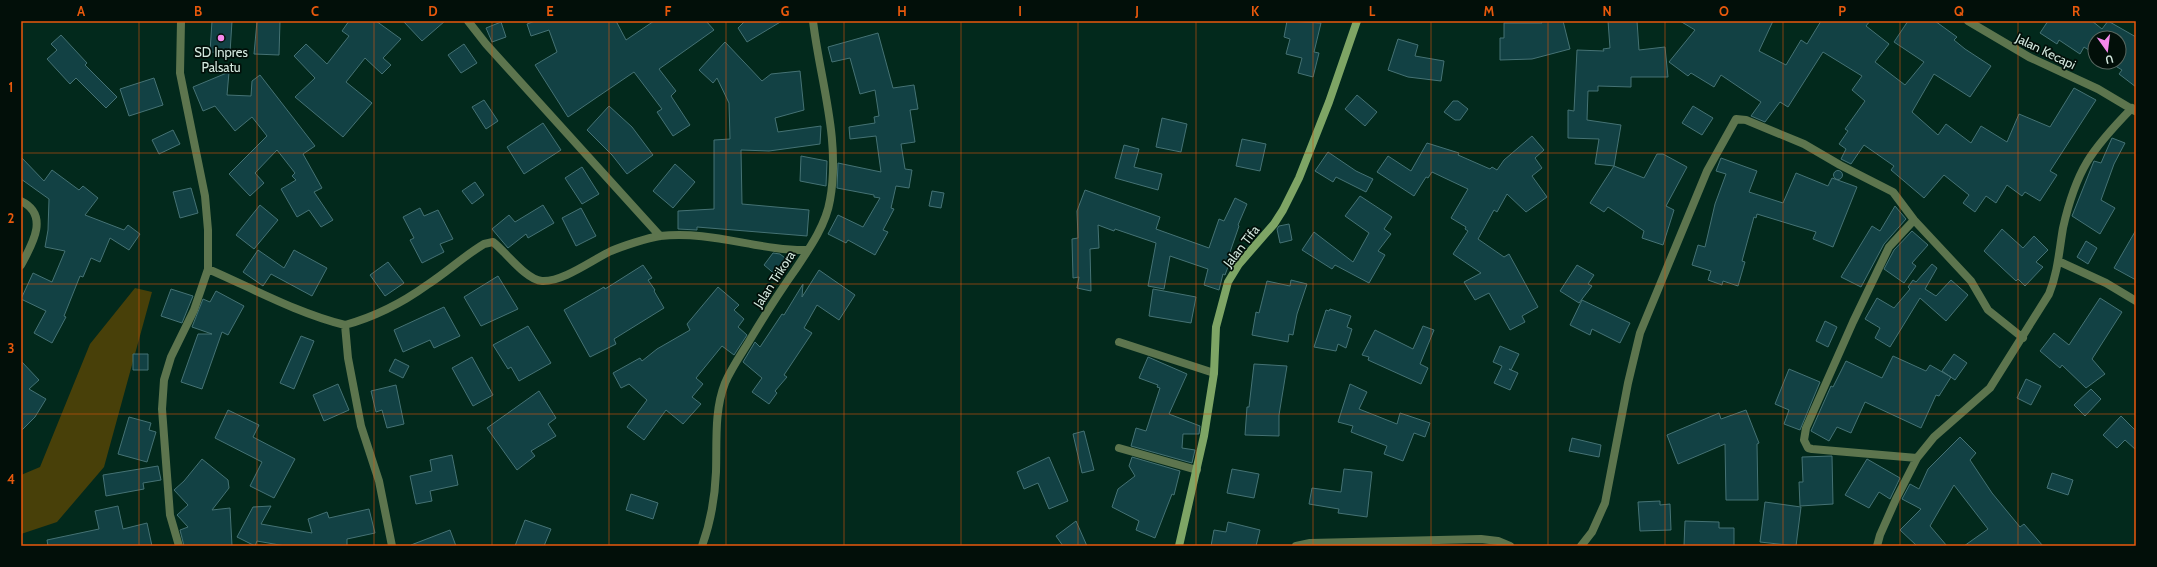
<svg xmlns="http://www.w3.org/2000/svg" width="2157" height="567" viewBox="0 0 2157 567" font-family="Cabin,sans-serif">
<rect width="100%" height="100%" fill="#02291c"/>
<path fill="#484009" d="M135 288 152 292 104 467 57 522 21 534V475L40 467 90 344Z"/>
<path fill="#124144" stroke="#457274" d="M212 21H232L230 53 210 52Z
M257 21H280L279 55 254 54Z
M349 21H376L401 39 383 58 391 65 382 74 365 58 346 82 372 103 343 137 295 97 315 78 294 56 306 44 327 64 349 36 342 31Z
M403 21H445L422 41Z
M535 21H616L626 40 654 21H706L714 30 659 69 676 91 671 96 690 125 673 136 657 112 662 109 634 72 568 117 535 65 557 52 549 30 531 36 527 24Z
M745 21H782L747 42 738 28Z
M1287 21 1321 23 1314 52 1319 53 1313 77 1298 73 1302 58 1286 54 1290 39 1284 37Z
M1541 21H1563L1570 49 1532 59 1500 60V38H1504V23H1542Z
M1608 21H1637L1639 50 1665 47 1668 77H1631V87L1598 86V91H1588L1587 120 1621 125 1614 166 1644 178 1657 154H1663L1687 167 1666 206 1674 210 1663 245 1642 238 1644 231 1608 207 1604 212 1590 203 1614 166 1595 164 1599 139 1568 138V110L1574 111 1577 50 1604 51 1603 49 1610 48Z
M1680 21H1773L1759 51 1786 65 1801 40 1807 44 1821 21H1870L1866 26 1889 44 1875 62 1905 85 1924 62 1894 42 1908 21H1935L1957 37 1954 40 1965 49 1991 66 1970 97 1934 74 1912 112 1938 135 1946 124 1971 143 1981 126 2007 142 2019 114 2050 127 2074 88 2096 100 2050 171 2057 175 2040 201 2025 192 2022 196 2007 185 1996 203 1986 196 1975 212 1963 203 1969 195 1944 175 1924 198 1891 170 1894 166 1864 145 1851 164 1841 159 1846 149 1839 144 1848 131 1845 129 1865 101 1852 90 1862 76 1823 52 1788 107 1780 102 1765 122 1751 116 1761 102 1721 75 1714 87 1691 73 1688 76 1669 62 1695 30Z
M2048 21H2092L2102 29 2108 21 2136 37V87L2119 74 2122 70 2109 62H2119V38H2095V54L2084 47 2080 54 2059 40 2057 44 2040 33Z
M501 22 506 37 492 42 486 28Z
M878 33 893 88 914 85 918 109 910 110 915 142 901 144 905 169 912 170 909 188 896 186 891 208 894 209 883 230 888 232 875 255 848 240 846 243 828 234 838 215 863 227 880 198 874 197V195L837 188 838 163 881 172 876 136 850 139 849 127 875 123 874 117 879 116 875 90 860 94 850 58 832 62 828 47Z
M61 35 87 63 85 65 117 97 106 108 76 78 70 84 47 59 57 50 51 44Z
M1398 39 1418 45 1415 56 1444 61 1441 81 1408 77 1388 70Z
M725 42 762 81 771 74 800 71 804 110 775 118 778 132 821 126 820 144 769 151 741 150 742 204 809 210 807 236 697 227V230L678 229V211L714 209V140L730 139 729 103 717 78 713 83 699 70Z
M464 44 477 63 461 73 448 55Z
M229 72 227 95 251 96 252 81 260 75 315 146 303 154 322 188 314 192 333 220 321 227 309 210 297 217 281 189 296 180 292 176 295 173 277 150 255 173 264 183 250 196 229 174 267 136 252 117 235 131 215 106 203 111 193 87Z
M154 78 163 105 129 116 120 89Z
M1357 95 1377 112 1365 126 1345 109Z
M484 100 498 121 486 129 472 107Z
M1453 101H1458L1468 109 1460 120H1455L1444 112Z
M609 106 632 127 653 155 627 174 612 155 587 130Z
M1693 106 1713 118 1702 135 1682 123Z
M1162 118 1187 124 1181 152 1156 147Z
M543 123 561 150 524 174 507 147Z
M173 130 180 144 159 154 152 140Z
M1532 136 1544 150 1535 158 1542 168 1532 176 1547 197 1526 212 1507 194 1497 212 1494 210 1478 239 1504 257 1509 254 1538 307 1522 316 1525 322 1510 330 1489 293 1475 300 1464 282 1481 273 1453 254 1468 231 1465 229 1466 227 1451 218 1468 189 1432 172 1428 178 1426 177 1414 196 1377 172 1388 156 1411 171 1427 143 1459 153 1458 155 1490 169 1492 167 1497 170 1504 160Z
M2112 138 2125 143 2114 164 2101 200 2115 208 2100 234 2072 216 2094 161 2101 163Z
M1242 139 1266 144 1260 171 1236 166Z
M1124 145 1139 149 1134 167 1162 174 1158 190 1115 178Z
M1328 152 1356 171 1373 179 1366 192 1336 177 1333 182 1315 171Z
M801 156 827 161 826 186 800 181Z
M21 157 44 181 52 170 79 190 83 186 98 198 85 215 124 230 128 225 140 234 129 250 110 238 100 262 91 258 83 277 80 276 64 316 66 317 52 343 34 333 46 311 21 299 33 273 52 282 65 251 45 247 48 230 49 199 21 179Z
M1721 158 1757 171 1749 192 1783 203 1796 173 1828 186 1832 178 1857 187 1833 247 1813 239 1816 232 1757 214 1756 218 1754 217 1742 261 1745 262 1738 286 1723 281 1722 285 1708 280 1711 271 1692 265 1698 245 1705 247 1715 204 1726 174 1716 171Z
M675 164 695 182 673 208 653 191Z
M582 167 599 194 582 204 565 178Z
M1833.5 175a4.5 4.5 0 1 1 9 0a4.5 4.5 0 1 1-9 0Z
M475 182 484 195 472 204 462 191Z
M191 188 198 213 180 218 173 192Z
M1085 190 1160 217 1156 229 1209 248 1219 219 1224 221 1235 198 1247 204 1238 225 1239 226 1229 255 1232 256 1225 275 1223 274 1219 290 1204 285 1208 269 1170 256 1164 289 1148 286 1156 243 1115 229 1114 231 1098 225 1099 248 1090 249 1091 291 1077 288 1079 277 1073 278 1072 239 1078 238 1077 211Z
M932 191 944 193 941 208 929 206Z
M1360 196 1392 217 1384 229 1391 234 1378 251 1385 255 1369 283 1335 265 1332 269 1302 250 1314 232 1353 262 1369 233 1345 216Z
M260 205 278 220 254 249 236 235Z
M543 205 554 223 528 238 526 234 508 248 492 229 509 215 515 222Z
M1895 206 1906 219 1884 244 1861 287 1841 277 1872 226 1880 231Z
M420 208 424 216 438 210 453 239 440 244 444 252 422 263 410 240 414 238 403 217Z
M581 208 596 236 576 246 562 218Z
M1289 224 1292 240 1280 243 1277 229 1279 226Z
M2002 229 2023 248 2034 236 2048 250 2036 262 2043 267 2025 286 2018 279 2016 281 1984 251Z
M2136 230V280L2114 268Z
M1912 231 1928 245 1912 263 1916 266 1904 283 1884 269 1894 250Z
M2086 241 2097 248 2088 264 2077 257Z
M258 250 284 268 294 250 327 268 312 296 271 274 263 286 243 272Z
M773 253 780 254 789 261 777 276 764 265Z
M388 262 404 283 385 296 370 275Z
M1932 264 1937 268 1925 289 1936 296 1951 280 1968 295 1946 321 1920 298 1890 347 1875 338 1880 328 1865 319 1877 298 1894 308 1910 289 1908 287 1913 280 1916 282Z
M643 265 652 278 648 280 655 290 654 291 664 308 614 339 616 344 590 357 564 310 604 287 605 289Z
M1577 265 1594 275 1588 284 1592 286 1579 303 1560 291Z
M819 270 855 295 839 320 817 305 804 328 812 333 784 375 787 377 775 391 777 393 769 404 752 392 762 378 743 362 755 342 760 347 782 314 784 315 803 284 802 297Z
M498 276 518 309 481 326 464 297Z
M1291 280 1307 284 1297 314 1293 335 1289 334 1288 342 1252 335 1256 312 1259 313 1267 281 1290 286Z
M718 287 739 305 734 310 744 319 738 327 747 335 734 355 722 346 696 378 703 384 692 397 701 404 683 424 666 410 644 440 627 427 647 400 629 384 621 388 613 373 640 358 642 361 657 349 690 330 687 324Z
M171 289 193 296 182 323 161 316Z
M1153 289 1196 297 1191 323 1149 316Z
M216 291 244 306 228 335 222 332 202 389 181 382 198 334H212L192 327 203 299 210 302Z
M2100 298 2122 312 2092 359 2105 374 2086 388 2062 365 2060 368 2040 351 2054 333 2069 345Z
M1582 300 1630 323 1620 343 1592 329 1590 335 1570 325Z
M444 307 460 336 434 348 430 340 403 352 394 330Z
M1330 309 1351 316 1347 327 1352 329 1346 348 1338 344 1336 351 1314 347 1326 310 1329 311Z
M1825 321 1837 327 1828 347 1816 341Z
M528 326 551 363 519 381 511 367 508 369 493 345Z
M1423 326 1434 330 1420 364 1428 368 1421 384 1368 360 1369 357 1362 355 1375 330 1413 349Z
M301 336 314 341 294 389 280 383Z
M1500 346 1519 354 1511 370 1509 369 1518 373 1510 390 1494 383 1502 366 1493 362Z
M133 354H148V370H133Z
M1954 354 1967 363 1955 380 1942 371Z
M1893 356 1926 371 1930 365 1951 377 1939 396 1936 395 1921 428 1865 402 1851 433 1837 427 1829 441 1811 431 1831 386 1833 387 1846 361 1882 378Z
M472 357 493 395 473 406 452 368Z
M1148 357 1187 374 1169 414 1200 426 1199 434H1183L1182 448 1195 450 1192 463 1131 446 1136 428 1146 431 1160 388 1157 387 1158 385 1139 378Z
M395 359 409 366 403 378 389 371Z
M21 361 39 380 29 389 46 399 35 417 21 431Z
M1254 364 1287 366 1279 415V436L1245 435 1247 407H1249Z
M1789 369 1820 382 1800 430 1784 424 1789 410 1775 404Z
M2026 379 2041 386 2031 405 2017 398Z
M338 384 349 410 324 421 313 395Z
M1350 384 1367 392 1359 409 1397 424 1400 413 1430 423 1425 437 1414 433 1403 461 1384 454 1387 446 1351 432 1353 426 1338 422Z
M396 385 404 424 387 428 382 410 376 412 371 391Z
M2091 389 2101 399 2085 416 2074 405Z
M539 391 556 418 548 424 556 436 531 451 535 456 517 470 487 428Z
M228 410 259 425 253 437 295 459 274 498 250 486 262 462 215 438Z
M1746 410 1759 443 1757 444 1758 500H1726L1725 444 1678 464 1667 435 1719 413 1721 419Z
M2121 416 2136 431V450L2125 440 2117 448 2103 435Z
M129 417 151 423 149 430 156 432 147 462 118 454Z
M1084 431 1094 470 1082 473 1073 434Z
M1960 437 1976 453 1970 460 1992 493 2020 527 2024 524 2043 546H1964L1988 529 1954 485 1930 526 1947 546H1917L1900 530 1921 509 1902 499 1910 484 1919 489 1928 469Z
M1572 438 1601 445 1599 457 1569 451Z
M452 455 458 485 430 491 432 501 416 504 410 476 432 471 430 460Z
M1832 456 1833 504 1800 506 1799 482H1803L1802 457Z
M1049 457 1068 501 1049 509 1038 483 1024 489 1017 472Z
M1132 457 1180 471 1174 495 1172 494 1155 538 1136 530 1139 521 1112 507 1118 489 1135 476 1129 466Z
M202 459 228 480 229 488 212 510 230 508 232 546H184L180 530 188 527 177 515 188 505 174 490 184 481Z
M1867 459 1900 478 1890 499 1879 492 1869 508 1845 495Z
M158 466 161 480 143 483 144 489 106 496 103 475Z
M1232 469 1259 474 1254 498 1227 493Z
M1344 469 1372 472 1367 517 1338 513 1339 509 1309 504 1312 488 1341 492Z
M2052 473 2073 480 2068 495 2047 488Z
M631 494 658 503 653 519 626 510Z
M1660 501V505L1670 504 1671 530 1640 531 1638 502Z
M1765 502 1801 507 1796 546 1760 542Z
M118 506 123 529 147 523 152 546H48L47 540 99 529 95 511Z
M271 506 261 524 312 533 308 519 327 512 329 518 369 509 375 533 347 539V546H285L257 541 255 546 237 537 253 507Z
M525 520 551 529 544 546H515Z
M1076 521 1087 546H1063L1056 536Z
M1685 521 1719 522V528H1734V546H1684Z
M1228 522 1260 530 1256 546H1211L1214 530 1226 532Z
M450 530 456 546H411V545Z"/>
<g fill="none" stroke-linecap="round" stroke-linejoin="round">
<path stroke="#5d754e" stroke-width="8" d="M468 21 486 44 660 236
M1968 21 2029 57 2098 89 2135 111
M21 201C50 215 32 245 21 265
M1914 220 1889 247 1853 322 1806 428 1804 440 1808 448 1812 449 1917 458
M2058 261 2106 283 2136 301
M208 269C254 289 297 313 345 325L348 358 361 426 379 481 392 546
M345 325C374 317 402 303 427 285 447 272 464 256 484 244L493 242C506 252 526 280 542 281 563 282 592 260 611 251 623 246 647 238 660 236 711 230 759 251 807 250
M1119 342 1214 373
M1119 448 1197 470
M179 546 170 515 162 409 164 380 171 357 194 310 208 269V230L205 196 180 73 181 21
M702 546C710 524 715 496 716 472 717 442 714 411 725 383 731 369 740 356 748 343 763 318 778 294 795 270 809 249 826 225 830 200 841 140 820 80 813 21
M1296 546 1310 543 1481 539 1498 541 1510 546
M1581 546 1592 532 1605 503 1628 383 1640 333 1707 171 1736 119 1746 120 1804 144 1840 165 1893 192 1914 220 1971 281 1988 310 2023 338
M1877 546 1880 535 1896 499 1917 458 1934 437 1990 388 2049 294C2058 272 2059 251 2063 228 2076 170 2091 150 2132 108"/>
<path stroke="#7ea565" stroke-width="8" d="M1179 546 1204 436 1214 373 1216 327 1228 282 1239 264 1274 224 1283 210 1299 178 1329 102 1357 21"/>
</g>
<path fill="none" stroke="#e8590c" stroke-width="1" stroke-opacity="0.55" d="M139 21V546M257 21V546M374 21V546M492 21V546M609 21V546M726 21V546M844 21V546M961 21V546M1078 21V546M1196 21V546M1313 21V546M1431 21V546M1548 21V546M1665 21V546M1783 21V546M1900 21V546M2018 21V546M21 153H2136M21 284H2136M21 414H2136"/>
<circle fill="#f689ed" stroke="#020f09" stroke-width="1.5" cx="221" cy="38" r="4"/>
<g text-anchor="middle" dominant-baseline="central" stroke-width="3.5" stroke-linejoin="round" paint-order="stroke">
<g font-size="13" fill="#d4e9df" stroke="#020f09">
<text transform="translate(2046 51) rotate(26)">Jalan Kecapi</text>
<text transform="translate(1241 246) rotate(-52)">Jalan Tifa</text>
<text transform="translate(774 279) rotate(-57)">Jalan Trikora</text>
</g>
<g font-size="13" fill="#d4e9df" stroke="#020f09">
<text x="221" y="52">SD Inpres<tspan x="221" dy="15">Palsatu</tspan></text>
</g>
</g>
<rect width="2157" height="567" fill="none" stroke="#020f09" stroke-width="44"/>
<g transform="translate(2107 50) rotate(166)"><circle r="19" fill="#020f09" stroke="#56665f"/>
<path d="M0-3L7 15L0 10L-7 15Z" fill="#f689ed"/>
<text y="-6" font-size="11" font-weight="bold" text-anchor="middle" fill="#d4e9df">U</text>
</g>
<rect x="22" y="22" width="2113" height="523" fill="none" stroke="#e8590c" stroke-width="1.5"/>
<g font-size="13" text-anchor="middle" font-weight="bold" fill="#e8590c">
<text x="81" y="16">A</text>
<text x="198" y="16">B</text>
<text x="315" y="16">C</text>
<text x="433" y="16">D</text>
<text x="550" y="16">E</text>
<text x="668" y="16">F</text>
<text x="785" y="16">G</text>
<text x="902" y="16">H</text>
<text x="1020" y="16">I</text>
<text x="1137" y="16">J</text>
<text x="1255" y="16">K</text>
<text x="1372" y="16">L</text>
<text x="1489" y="16">M</text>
<text x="1607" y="16">N</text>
<text x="1724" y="16">O</text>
<text x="1842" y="16">P</text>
<text x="1959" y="16">Q</text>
<text x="2076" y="16">R</text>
<text x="11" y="92">1</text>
<text x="11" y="223">2</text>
<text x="11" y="353">3</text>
<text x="11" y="484">4</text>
</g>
</svg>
